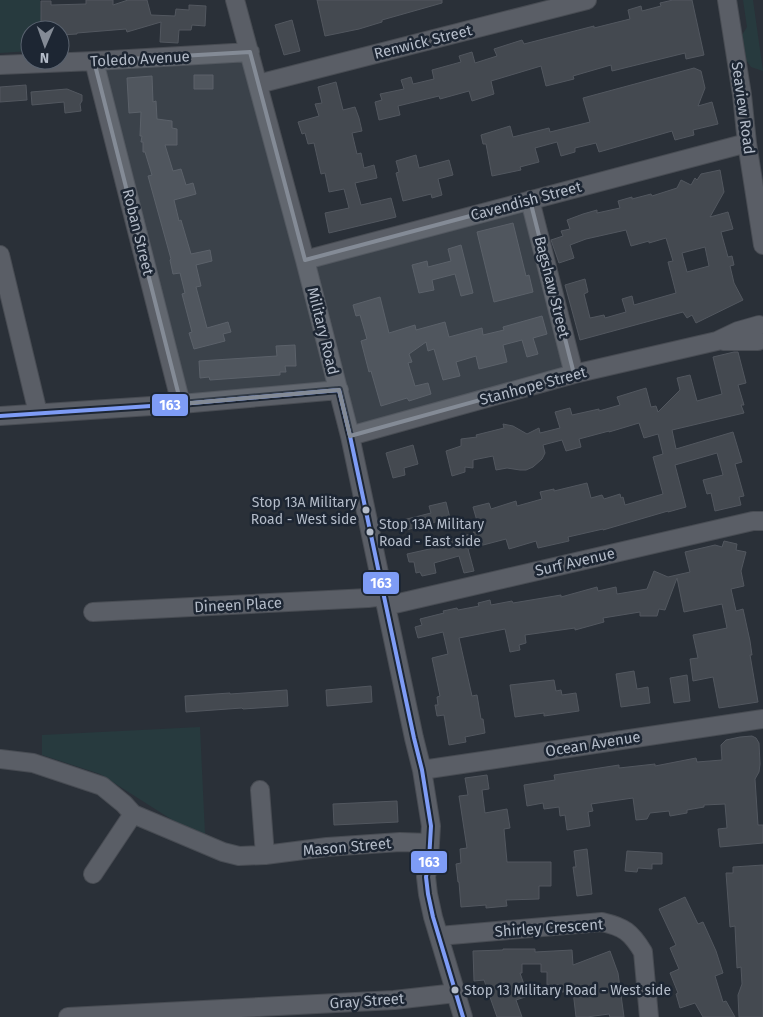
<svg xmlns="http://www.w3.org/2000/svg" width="763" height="1017" viewBox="0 0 763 1017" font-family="'Fira Sans',sans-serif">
<rect width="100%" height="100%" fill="#2a3038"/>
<path fill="#273a3e" d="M0 0H40L42 30H30V51L0 53Z
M743 0H753L763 71 751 67 746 60 742 35 747 27Z
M200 727 205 834 174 821 100 774 42 755V735Z"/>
<path fill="#444950" stroke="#52575f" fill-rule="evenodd" d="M86 0H113V5L128 0H147L151 15 175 16 176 9 189 10V5L206 6 205 26 192 25 191 30H179L178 43 160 42 161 22 127 32 126 29 77 33V34L60 35V30H41V1H51V5L86 4Z
M317 0H442V3L382 20V22L359 29 325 36Z
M673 0H692L704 55 686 59 685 53 612 71 611 65 573 76 574 79 546 86 541 66 491 81 494 94 472 101 469 91 440 99 439 96 398 106 400 115 379 120 375 102 382 100 380 94 404 89 401 80 411 77 413 84 434 79 432 70 461 62 459 56 472 52 475 63 497 56 494 49 522 40 524 44 594 26V28L630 19 628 10 641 6 642 11 661 6 660 3Z
M292 20 300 51 284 55 275 25Z
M694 68 701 71 705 88 698 106 712 102 718 124 693 130 694 135 675 140 672 131 599 152 596 143 575 148V152L561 156 557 142 535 148 539 162 520 167 521 170 492 176 486 144H483L481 135 510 126 513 137 549 128 550 132 590 122 583 98Z
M194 75H213V89H194Z
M152 76 153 102 156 101 157 119 172 121V128L177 129V145H165L173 171 181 169 186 185 193 183 196 194 174 200 179 221 181 220 191 254 210 250 212 261 196 265 201 286 196 287 207 328 228 322 231 332 223 334 225 341 194 349 189 333 192 332 182 294 185 293 180 273 173 274 170 260 171 259 148 176 152 175 145 152H143V142H141L142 136H140L141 112 129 113 127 78Z
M336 82 343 110 355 107 359 118 362 131 352 133 357 154 361 153 364 168 374 165 377 178 355 183 361 205 391 198 396 217 329 233 325 213 349 208 344 189 329 192 325 173 321 174 314 143 308 144 305 133 302 134 298 122 319 116 315 104 322 103 318 87Z
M26 85 27 100 0 102V87Z
M67 89 82 95V101L80 104 81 111 65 113 64 102 32 105 31 92Z
M416 155 419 168 449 160 453 175 438 179 442 195 432 198 431 194 403 201 396 173 399 172 396 161Z
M720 170 724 192 710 217 728 212 733 229 721 232 728 257 732 256 734 265 730 266 734 283 743 300 696 323 692 315 687 318 683 312 580 340 565 285 585 279 588 292 584 294 590 318 604 315 605 318 626 312 622 299 632 296 634 305 676 293 668 262 673 261 666 238 649 243V241L631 246 626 230 586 239 570 245 574 258 559 263 551 240 563 236 561 231 570 229 567 220 583 214 597 210V213L620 208 618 201 632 197V199L651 194 652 196 677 188 681 180 691 185 695 178 697 180 701 174ZM705 247 709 266 687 272 682 253Z
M513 223 526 276 529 275 533 292 494 302 477 232Z
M461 245 473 293 461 296 455 274 432 280 434 290 419 293 412 265 427 261 428 267 451 261 448 249Z
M380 297 389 333 415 325 416 330 445 322 449 337 482 328 483 335 504 330 503 327 542 316 547 334 533 338 538 354 527 357 522 340 503 345 507 362 479 369 476 356 456 362 460 376 443 380 434 349 428 351 426 342 409 354 412 362 408 363 415 386 428 383 431 394 409 401 407 398 381 406 371 371 369 372 361 341 367 339 360 315 356 316 353 305Z
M295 345 296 366H285L286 372H280V375L210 380 209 377 200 378 199 361 277 356 276 346Z
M734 352H738L746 383 738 385 744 405H741L744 413 672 430 676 449 733 432 742 462 735 464 744 496 739 497 741 505 715 511 711 493 707 494 703 480 723 475 717 453 675 465 686 507 668 512V511L603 530V529L568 537 569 541 538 548 536 541 509 549 506 539 468 549 474 571 464 573 459 556 434 563 436 573 422 576 420 572 416 573 414 562H409L407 554 434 548 433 544 474 533 471 522 477 521 473 507 489 503 491 509 516 501 517 506 542 499 540 492 554 489V491L587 483 591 498 602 495 604 499 620 494 621 498 623 497 625 505 663 494 653 457 663 454 658 434 644 438 639 423 609 432V431L579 439 581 447 566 451 562 440 543 445 545 453 542 459 533 467 526 470H520L507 468 496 470 493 456 473 460V468L465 467V472L452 476 446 451 461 446V439L477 437 476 435 504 428 503 424 513 426 527 434 539 428 540 433 560 428 555 412 570 408 572 415 599 409V411L620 405 617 397 646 388 651 407 656 406 658 412 680 390 677 378 690 375 697 401 722 394 713 357Z
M413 445 418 464 404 468 405 475 393 478 386 453Z
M446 502 450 518 406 530 403 520 431 513 429 506Z
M724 541 737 544 736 550 746 552 741 571 744 586 731 589 736 611 743 609 750 641 752 655H750L758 702 719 708 713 677 693 681 690 659 698 658 693 635 727 628 722 604 684 612 677 578 665 610 659 609 657 616H640V612L603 618 604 622 575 630V628L525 635 526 643 519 645 520 650 510 652 505 629 459 638 472 696 477 695 481 719H483L485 733 465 737 466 742 449 745 444 715 437 716 435 705H438L437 697 440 696 432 658 448 654 443 632 418 638 415 627 422 625 420 619 444 613 443 611 457 608 458 610 479 606 478 603 490 600 491 605 512 601 513 603 561 595V597L597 587 598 591 616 587 617 594 647 589 654 571 668 577 690 572 685 552 715 545 722 547Z
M634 671 637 689 648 687 650 703 621 707 616 674Z
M687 675 690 701 674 703 670 678Z
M554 680 556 691 561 690 562 695 576 693 579 711 544 716V713L515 717 510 685Z
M371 686 372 702 327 706 326 690Z
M287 690 288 706 243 709 242 708 186 712 185 696 230 693V694Z
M752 736 756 738 759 743 760 764 759 772 755 779 758 825H763V843L720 847 718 829 727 828 725 804 704 805V807L687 810V813L670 816 669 811 650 813 647 819 636 820 633 798 591 804 593 811 588 812 590 826 567 830 565 815 560 816 559 807 544 809 543 803 527 806 524 785 555 780 554 775 619 765V768L655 764V766L696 758 697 762 722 760 721 745 726 740 740 737Z
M487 775 489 789 482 790 485 813 507 809 510 828 504 829 507 862H551V886H539V899L506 900 507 906 486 908V905L461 907 459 882H458L456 864 461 863 460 849 467 848 459 796 468 795 465 778Z
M397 801 398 822 334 825 333 804Z
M587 849 592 894 577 896 573 867H576L574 851Z
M627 851 662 853V864H652V869L638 868 637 872 625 871Z
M763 865V1017H739L738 995 742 984 741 967 737 968 735 926 730 927 726 873H733V867Z
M685 897 698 924 703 922 716 951 723 973 715 976 723 1002 726 1001 735 1017H703L695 1003 680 1008 676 994 678 993 670 973 679 969 670 948 676 945 659 909Z
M503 949H535V952L572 950 573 965 610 951 618 973 624 1017H610L609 1014 587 1017H576L573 991 562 992 561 985H547V972H541V964H522V973H520L528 996 516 1000 522 1017H497L484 980 474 981 473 951 503 950Z"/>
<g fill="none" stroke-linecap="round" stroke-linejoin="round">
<defs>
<path id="minor" d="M235 0 305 260 350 436 414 738 422 770 431 826 429 860 426 877 428 894 433 917 463 1017
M727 0 742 95 747 143 763 245
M94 61 181 404
M0 65 94 61 250 52
M258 84 587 0
M530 200 574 374
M0 255 38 413
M305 260 747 143
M723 341H758
M0 416 181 404 339 390
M350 436 574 374 717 341 738 331 759 325
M386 606 753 521H763
M93 612 368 598 384 596
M0 759 33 763 102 786 124 804 133 814 223 852 239 856 265 855 327 847 400 842 430 843
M422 770 763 719
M260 790 265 855
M93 874 133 814
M439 936 602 922C624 927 631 932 643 952L649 1017
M68 1017 394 1000 456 993"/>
</defs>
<use href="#minor" stroke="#484c53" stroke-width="20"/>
<use href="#minor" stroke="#5a5e66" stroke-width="18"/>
<defs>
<path id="bus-1" d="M339 390 350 436 414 738 422 770 431 826 429 860 426 877 428 894 433 917 463 1017
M0 416 181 404 339 390"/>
</defs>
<use href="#bus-1" stroke="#1d2633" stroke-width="8"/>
<use href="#bus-1" stroke="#7e9cf6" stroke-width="4"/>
</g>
<path fill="#848b96" fill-opacity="0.2" stroke="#848b96" stroke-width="4" stroke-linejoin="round" d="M250 52 305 260 530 200 574 374 350 436 339 390 181 404 94 61Z"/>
<g fill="#b4bcc9" stroke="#1d2633" stroke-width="2">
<circle cx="366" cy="510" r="4.5"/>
<circle cx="370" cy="532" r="4.5"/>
<circle cx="455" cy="990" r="4.5"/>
</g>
<g text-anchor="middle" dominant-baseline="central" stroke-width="5" stroke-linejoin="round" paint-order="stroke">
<g font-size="14" fill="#b4bcc9" stroke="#1d2633" text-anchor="start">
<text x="357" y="502" text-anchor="end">Stop 13A Military<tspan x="357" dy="17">Road - West side</tspan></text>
<text x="379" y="524">Stop 13A Military<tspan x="379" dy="17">Road - East side</tspan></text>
<text x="464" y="990">Stop 13 Military Road - West side</text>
</g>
<g font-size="15" fill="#b4bcc9" stroke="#1d2633">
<text transform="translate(423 42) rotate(-14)">Renwick Street</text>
<text transform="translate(140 59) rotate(-3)">Toledo Avenue</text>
<text transform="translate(743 108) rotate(82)">Seaview Road</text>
<text transform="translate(526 201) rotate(-15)">Cavendish Street</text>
<text transform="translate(138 232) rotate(76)">Roban Street</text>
<text transform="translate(552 287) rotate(76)">Bagshaw Street</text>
<text transform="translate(323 331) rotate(76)">Military Road</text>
<text transform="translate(533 386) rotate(-15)">Stanhope Street</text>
<text transform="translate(575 562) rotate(-13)">Surf Avenue</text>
<text transform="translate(238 605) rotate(-3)">Dineen Place</text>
<text transform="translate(593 744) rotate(-9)">Ocean Avenue</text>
<text transform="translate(347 847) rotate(-5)">Mason Street</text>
<text transform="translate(549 928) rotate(-4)">Shirley Crescent</text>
<text transform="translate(367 1001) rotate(-4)">Gray Street</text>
</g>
</g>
<g stroke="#1d2633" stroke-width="2">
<rect x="151" y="393" width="38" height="24" rx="5" fill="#7e9cf6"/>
<rect x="362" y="571" width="38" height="24" rx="5" fill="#7e9cf6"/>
<rect x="410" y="850" width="38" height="24" rx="5" fill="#7e9cf6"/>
</g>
<g font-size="14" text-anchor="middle" font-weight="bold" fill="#fff">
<text x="170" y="410">163</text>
<text x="381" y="588">163</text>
<text x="429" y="867">163</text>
</g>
<g transform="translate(45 45) rotate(182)"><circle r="24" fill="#1d2633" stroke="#59626f"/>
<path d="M0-4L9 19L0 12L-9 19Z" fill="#848b96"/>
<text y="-8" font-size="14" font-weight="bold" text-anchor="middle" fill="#b4bcc9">N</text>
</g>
</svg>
